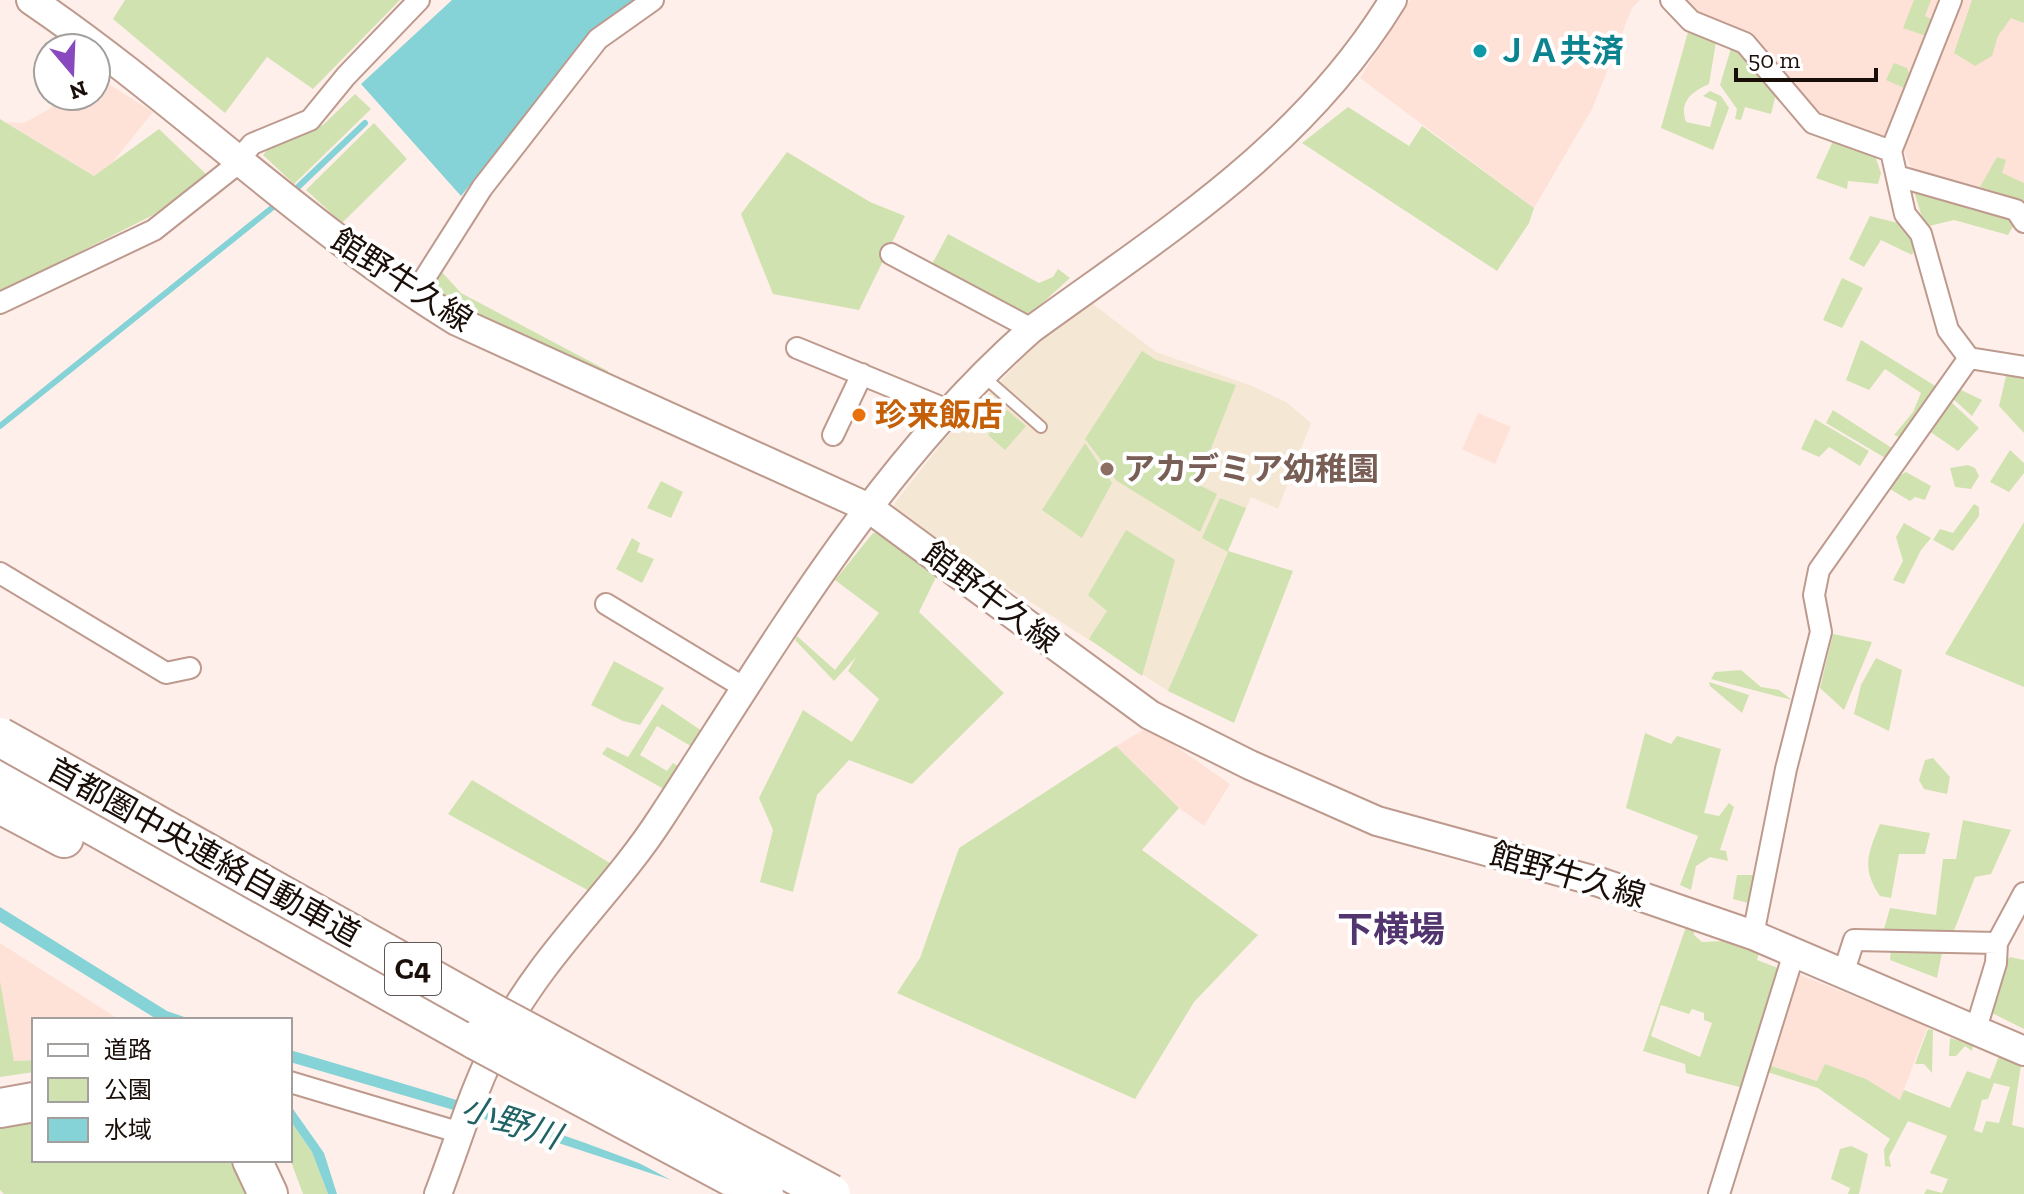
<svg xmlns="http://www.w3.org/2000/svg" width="2024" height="1194" viewBox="0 0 2024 1194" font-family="'Zilla Slab','Noto Sans JP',serif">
<rect width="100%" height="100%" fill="#ffefea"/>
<path fill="#fee2d8" d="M1410 0H1640L1632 8 1592 109 1534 208 1360 78Z
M1683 0H1943L1890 135 1879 139 1817 115Z
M1961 0H2024V204L2021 201 1914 173 1902 147Z
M96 76 153 112 112 163 94 176 6 122 24 123 51 108 60 96H96Z
M1478 413 1511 427 1495 464 1462 449Z
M1148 727 1230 784 1204 826 1179 808 1116 746Z
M0 943 120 1020H34V1060L14 1061 0 1000Z
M1793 972 1928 1026 1900 1100 1866 1079 1825 1065 1818 1081 1769 1065Z"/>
<path fill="#f4e7d3" d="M1089 301 1156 352 1252 386 1286 402 1311 423 1278 509 1251 497 1168 691 896 515 894 504 944 440 1041 339Z"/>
<path fill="#d0e2b0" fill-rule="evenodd" d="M125 0H400L313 89 267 57 225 113 113 19Z
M1914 0H1931L1925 16 1933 20 1926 36 1903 28Z
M1972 0H2024V23L2011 18 1998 36 1992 56 1975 66 1954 53Z
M1688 32 1716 42 1709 84C1691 92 1679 102 1686 122L1710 127 1717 102 1703 96 1710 91 1721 96 1729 108 1713 150 1661 128Z
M1732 45 1776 94 1771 114 1745 107 1741 120 1735 119 1737 109 1720 85Z
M1894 63 1907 68 1910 76 1904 88 1886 80Z
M355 94 371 109 294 184 263 155 273 143 323 125Z
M1348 107 1409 146 1422 126 1534 208 1529 223 1497 271 1302 143Z
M0 119 94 176 159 129 207 175 153 215 0 292Z
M374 123 407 159 342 223 306 190Z
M1834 139 1875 156 1881 173 1878 184 1848 181 1847 189 1816 178Z
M787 152 870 202 905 216 859 310 773 294 741 214Z
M1997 157 2006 160 2002 173 2024 183V201L1980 187Z
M1914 191 2017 220 2008 235 1954 220 1925 227Z
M1870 216 1898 223 1917 243 1912 255 1881 240 1864 267 1849 259Z
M948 234 1039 283 1053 277 1058 269 1070 278 1026 318 931 266Z
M440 270 461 293 608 371 602 378 423 289Z
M1842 278 1863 288 1842 328 1823 320Z
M1861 340 1937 387 1901 438 1894 435 1913 412 1921 393 1885 369 1869 390 1846 380Z
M1142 351 1156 360 1236 385 1197 484 1217 494 1200 532 1117 481 1085 439Z
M2007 372 2024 375V433L1999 406Z
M1959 389 1982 400 1972 416 1952 398Z
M1950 401 1979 428 1958 451 1929 431Z
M1007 410 1026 426 1005 450 988 435Z
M1833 410 1895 450 1887 459 1826 423Z
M1815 419 1869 451 1860 466 1829 447 1819 457 1801 449Z
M1085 443 1112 483 1082 538 1042 510Z
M2010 450 2024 463V473L2009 492 1990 482Z
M1968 465 1975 468 1979 476 1971 489 1955 487 1950 468Z
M1906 472 1931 486 1925 500 1915 497 1910 501 1890 489 1896 478Z
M661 481 683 492 671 518 647 508Z
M1220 498 1246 508 1228 551 1293 571 1234 723 1168 691 1228 552 1202 538Z
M1974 504 1979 507V516L1953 551 1933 540 1940 529 1953 533Z
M2024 522V687L1945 654Z
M1904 523 1931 538 1921 550 1904 584 1893 580 1903 561 1896 537Z
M1126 530 1175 560 1142 676 1089 639 1107 611 1088 595Z
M873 533 892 534 939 571 919 612 1004 693 912 784 849 760 817 795 793 892 760 882 773 830 759 798 803 710 852 742 879 699 848 671 856 657 834 681 795 640 797 636 835 670 879 613 835 580Z
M632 538 640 543 637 552 654 559 642 583 616 569Z
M1833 634 1872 642 1844 710 1820 688Z
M1876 658 1902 670 1889 731 1854 714 1861 685Z
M614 661 664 688 640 725 623 721 591 705Z
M1741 670 1761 687 1779 690 1792 700 1711 679 1715 672Z
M1709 682 1749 695 1742 713 1710 686Z
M662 704 702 731 694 748 657 726 640 755 667 771 673 763 682 768 669 792 602 754 607 747 628 757Z
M1645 733 1671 744 1677 736 1721 749 1704 813 1719 816 1729 803 1734 807 1720 850 1726 851 1728 861 1710 857 1696 866 1691 890 1680 885 1698 836 1626 808Z
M1116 746 1179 808 1142 850 1258 935 1194 1002 1135 1099 897 993 920 958 959 848Z
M1933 758 1950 777 1947 794 1924 789 1919 780 1925 760Z
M472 780 615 866 593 893 448 814Z
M1963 820 2011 830 1991 874 1975 877 1951 938 1882 936 1890 908 1936 915 1943 859H1956Z
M1880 824 1930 833 1925 854H1899L1891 898 1880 896C1861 868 1868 853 1880 824Z
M1737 875H1757L1752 904 1733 899Z
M1689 918 1694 919V935L1702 942 1747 940 1761 945 1757 960 1781 969 1747 1089 1686 1073 1685 1064 1643 1051ZM1661 1005 1689 1014 1692 1009 1704 1013V1020L1712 1023 1700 1057 1651 1036Z
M1891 947 1942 953 1937 978 1890 960Z
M2010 957 2024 960V1029L1992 1013C1989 998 1997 966 2010 957Z
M0 981 14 1061 34 1060V1072L0 1077Z
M1928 1029 1933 1030 1932 1073 1924 1064H1915Z
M1950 1038 1973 1045 1972 1051 1965 1046 1956 1056H1949Z
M1999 1056 2021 1065 2012 1125 2024 1128V1194H1924L1927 1189 1942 1193 1948 1179 1930 1173 1947 1136 1908 1121 1889 1157 1891 1167 1885 1166 1884 1149 1890 1139 1818 1088 1764 1071 1769 1065 1817 1081 1825 1064 1866 1079 1900 1100 1904 1090 1950 1108 1967 1071 1990 1079ZM1994 1083 2010 1087 1999 1123 1986 1121 1982 1133 1974 1130 1982 1100 1988 1099Z
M34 1117V1160H236L255 1194H4L0 1190V1123Z
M290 1120 312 1152 328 1194H303L290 1159Z
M1851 1146 1868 1154 1859 1194H1848L1850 1188 1831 1179 1840 1149Z"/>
<path fill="#85d3d6" d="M452 0H636L594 29 461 196 361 84Z
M0 907 167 1011 193 1020H158L0 922Z
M290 1050C436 1093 574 1133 714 1194L491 1121 290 1062Z
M293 1109 324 1153 337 1194H328L312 1152 290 1120Z"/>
<path fill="#ffefea" d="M600 1142 752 1190 755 1194 695 1193Z"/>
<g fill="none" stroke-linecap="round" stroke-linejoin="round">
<path stroke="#85d3d6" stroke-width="6" d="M299 186 365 123
M0 426 273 207"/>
<defs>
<path id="service" d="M983 376 1041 427"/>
<path id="minor" d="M1671 0 1691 21 1745 43 1813 123 1891 151
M1951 0 1891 151 1905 214 1921 234 1948 330 1969 358 2024 367
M1897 176 2016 210 2024 222
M891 254 1032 329
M414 295 482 188 598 39 653 0
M0 303 154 230 231 169 252 144 310 120 346 76 419 0
M797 348 948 410
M833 435 862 374
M0 573 166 673 190 668
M606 604 743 687
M1753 935 1786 769 1821 632 1814 595 1819 570 1969 358
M1997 943 2024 893
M1843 974 1854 940 1997 943 1996 963 1975 1032
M290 1082 461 1133
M1719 1194 1794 953"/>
<path id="tertiary" d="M438 1194C458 1142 474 1086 500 1037 541 955 612 894 661 818 773 647 876 466 1032 329 1168 230 1303 147 1393 0"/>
<path id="secondary" d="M31 0C178 100 305 228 457 321L869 508 1150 715 1250 765 1377 821 1599 882 1753 935 2024 1051"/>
<path id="motorway" d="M0 773 476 1040
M0 804 64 838
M0 1108 34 1102
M252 1160 268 1194"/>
</defs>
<use href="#service" stroke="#bd9a8d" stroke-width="14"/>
<use href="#minor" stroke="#bd9a8d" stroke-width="24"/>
<use href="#tertiary" stroke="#bd9a8d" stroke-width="30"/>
<use href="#secondary" stroke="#bd9a8d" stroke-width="32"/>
<use href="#motorway" stroke="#bd9a8d" stroke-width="42"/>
<use href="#service" stroke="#fff" stroke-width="10"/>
<use href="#minor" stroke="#fff" stroke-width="20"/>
<use href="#tertiary" stroke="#fff" stroke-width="26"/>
<use href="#secondary" stroke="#fff" stroke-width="28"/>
<use href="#motorway" stroke="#fff" stroke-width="38"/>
<defs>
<path id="motorway-bridge" d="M0 737 498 1016 831 1194
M476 1040 764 1194"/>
</defs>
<use href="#motorway-bridge" stroke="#bd9a8d" stroke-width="42" stroke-linecap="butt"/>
<use href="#motorway-bridge" stroke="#fff" stroke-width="38"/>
</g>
<circle fill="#0f9aa8" stroke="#fff" stroke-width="3" cx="1480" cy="51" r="8"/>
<circle fill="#e8710a" stroke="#fff" stroke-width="3" cx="859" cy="415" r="8"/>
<circle fill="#8d6e63" stroke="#fff" stroke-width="3" cx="1107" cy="469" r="8"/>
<g text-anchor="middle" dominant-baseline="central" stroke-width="8" stroke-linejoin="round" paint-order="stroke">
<rect fill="#fff" stroke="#5f5653" stroke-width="2" x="385" y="943" width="56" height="52" rx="6"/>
<g font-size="30" font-weight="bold" fill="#1a0e09">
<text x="413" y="969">C4</text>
</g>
<g font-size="32" font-weight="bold" fill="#0d838f" stroke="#fff" text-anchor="start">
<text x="1496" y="51">ＪＡ共済</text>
</g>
<g font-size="32" fill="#1a0e09" stroke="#fff">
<text transform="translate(402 280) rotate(33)">館野牛久線</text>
<text transform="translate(991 597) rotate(37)">館野牛久線</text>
<text transform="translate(204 852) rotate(29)">首都圏中央連絡自動車道</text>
<text transform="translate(1568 875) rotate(16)">館野牛久線</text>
</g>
<g font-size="32" font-weight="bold" fill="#c56008" stroke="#fff" text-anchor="start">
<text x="875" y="415">珍来飯店</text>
</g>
<g font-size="32" font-weight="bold" fill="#785e54" stroke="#fff" text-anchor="start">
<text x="1123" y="469">アカデミア幼稚園</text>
</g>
<g font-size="34" font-style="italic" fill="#216265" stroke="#fff">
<text transform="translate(511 1122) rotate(18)">小野川</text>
</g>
<g font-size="36" font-weight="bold" fill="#52346e" stroke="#fff">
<text x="1391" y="929">下横場</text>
</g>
</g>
<rect x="32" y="1018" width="260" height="144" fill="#ffffff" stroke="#a39f9d" stroke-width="2"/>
<rect x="48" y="1044" width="40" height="12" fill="#ffffff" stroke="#a39f9d" stroke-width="2"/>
<text x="104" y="1058" font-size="24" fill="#1a0e09">道路</text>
<rect x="48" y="1078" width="40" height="24" fill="#d0e2b0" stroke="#a39f9d" stroke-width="2"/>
<text x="104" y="1098" font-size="24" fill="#1a0e09">公園</text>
<rect x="48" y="1118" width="40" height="24" fill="#85d3d6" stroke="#a39f9d" stroke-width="2"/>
<text x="104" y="1138" font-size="24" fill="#1a0e09">水域</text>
<g transform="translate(72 72) rotate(161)"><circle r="38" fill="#ffffff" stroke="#a39f9d" stroke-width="2"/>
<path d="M0-6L14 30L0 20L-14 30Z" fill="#8849bf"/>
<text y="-12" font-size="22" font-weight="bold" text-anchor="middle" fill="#1a0e09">N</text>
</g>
<path d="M1736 68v12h140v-12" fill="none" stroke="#1a0e09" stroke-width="4"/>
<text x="1748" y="68" font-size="24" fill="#1a0e09" stroke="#ffffff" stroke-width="6" paint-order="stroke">50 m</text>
</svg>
